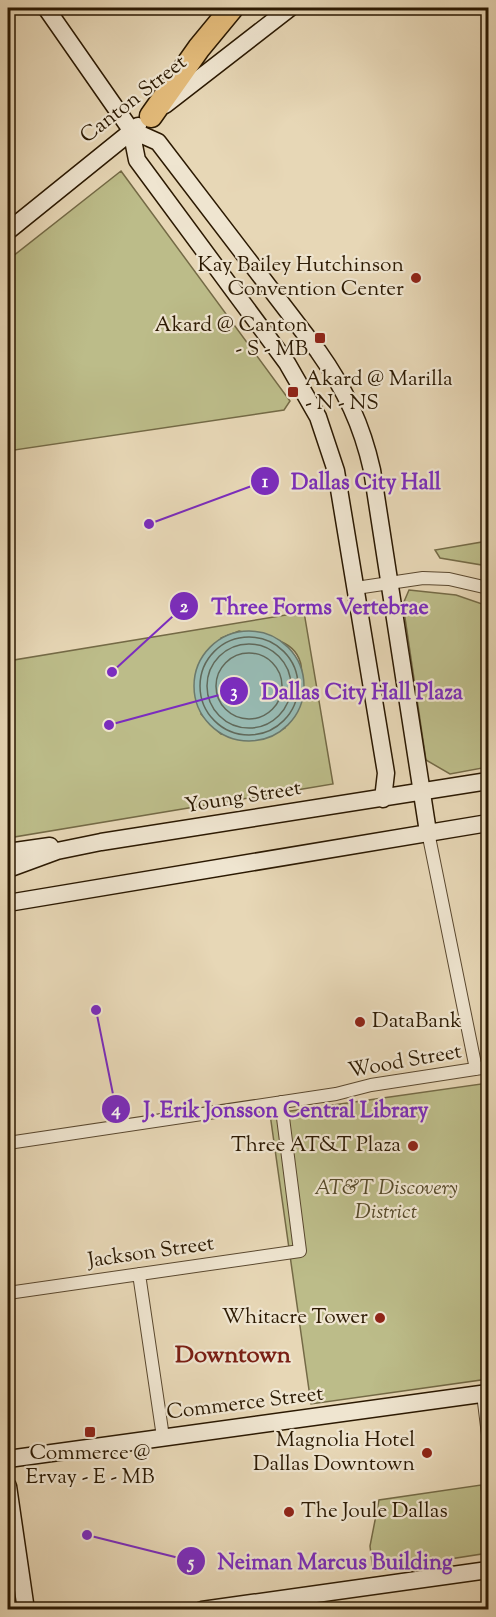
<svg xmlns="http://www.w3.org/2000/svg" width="496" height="1617" viewBox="0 0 496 1617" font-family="'Sorts Mill Goudy',serif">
<rect width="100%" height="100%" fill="#e7d7b6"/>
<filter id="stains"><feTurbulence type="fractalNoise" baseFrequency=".00333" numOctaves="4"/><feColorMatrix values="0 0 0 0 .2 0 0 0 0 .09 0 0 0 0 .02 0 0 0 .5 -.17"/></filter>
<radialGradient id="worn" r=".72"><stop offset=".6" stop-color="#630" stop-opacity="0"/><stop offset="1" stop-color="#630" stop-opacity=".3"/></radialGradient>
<path fill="#bcbc89" stroke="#746a46" stroke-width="1.5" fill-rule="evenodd" d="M121 171 290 401 284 410 8 451V260Z
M488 541V566L440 558 435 550Z
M409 590 456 595 488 606V767L450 774 426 760 403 604Z
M304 612 333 784 8 838V661ZM239 631C252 635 272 636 284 643 318 661 294 702 285 728L268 737 221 734 201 714 221 638Z
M488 1083V1379L311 1404 270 1114Z
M481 1485 488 1553 373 1571 370 1546 379 1500Z"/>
<path fill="#97b9b1" stroke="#6c796b" stroke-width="1.5" d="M194 686a55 55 0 1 1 110 0a55 55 0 1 1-110 0Z"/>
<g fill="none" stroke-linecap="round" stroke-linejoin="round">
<path stroke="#61695a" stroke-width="1.5" d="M200 686a49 49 0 1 1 98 0a49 49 0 1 1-98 0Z
M207 686a42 42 0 1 1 84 0a42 42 0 1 1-84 0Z
M216 686a33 33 0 1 1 66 0a33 33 0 1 1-66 0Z"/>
<defs>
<path id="minor" d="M356 588 423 578 449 579 488 588
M428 832 476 1069
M8 1143 336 1094 371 1085 488 1067
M139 1274 163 1437
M8 1293 300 1251 281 1102
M483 1394 488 1435"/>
<path id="secondary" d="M46 8 131 130 137 160 287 363 318 417 336 471 386 773 383 799
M165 105 290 8
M131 130 158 142 318 351C345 389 362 425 372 470L428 832
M8 231 138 126
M8 852 50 846
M8 869 57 851 101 842 488 781
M8 903 488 823
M8 1459 488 1393
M8 1486 26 1610
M202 1610 488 1570"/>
<path id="motorway" d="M151 116 199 48 232 8"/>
</defs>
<use href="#minor" stroke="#5a482f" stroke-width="14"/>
<use href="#secondary" stroke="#2b1902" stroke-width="19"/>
<use href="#motorway" stroke="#2b1902" stroke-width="25"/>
<use href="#minor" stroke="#efe5d0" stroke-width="12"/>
<use href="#secondary" stroke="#efe5d0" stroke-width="16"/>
<use href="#motorway" stroke="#e4bc7b" stroke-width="22"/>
</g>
<g fill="#8f2418" stroke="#efe5d0" stroke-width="2">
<circle cx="416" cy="278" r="6"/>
<rect x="314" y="332" width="12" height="12" rx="3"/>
<rect x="287" y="386" width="12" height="12" rx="3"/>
<circle cx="360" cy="1022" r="6"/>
<circle cx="413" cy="1146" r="6"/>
<circle cx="380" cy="1318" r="6"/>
<rect x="84" y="1426" width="12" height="12" rx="3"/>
<circle cx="427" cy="1453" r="6"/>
<circle cx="289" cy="1512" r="6"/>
</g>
<g text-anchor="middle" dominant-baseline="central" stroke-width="4.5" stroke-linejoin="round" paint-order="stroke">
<g font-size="21" fill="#2b1902" stroke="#efe5d0">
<text transform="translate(134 100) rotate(-38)">Canton Street</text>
<text transform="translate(243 798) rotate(-9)">Young Street</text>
<text transform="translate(405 1062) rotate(-10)">Wood Street</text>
<text transform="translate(151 1253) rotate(-8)">Jackson Street</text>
<text transform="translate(245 1404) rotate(-7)">Commerce Street</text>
</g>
<g font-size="21" fill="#2b1902" stroke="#efe5d0" text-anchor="end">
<text x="404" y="266">Kay Bailey Hutchinson<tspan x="404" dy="24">Convention Center</tspan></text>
<text x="308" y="326">Akard @ Canton<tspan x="308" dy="24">- S - MB</tspan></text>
<text x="305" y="380" text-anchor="start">Akard @ Marilla<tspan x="305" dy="24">- N - NS</tspan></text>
<text x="372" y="1022" text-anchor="start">DataBank</text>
<text x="401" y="1146">Three AT&amp;T Plaza</text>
<text x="368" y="1318">Whitacre Tower</text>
<text x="415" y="1441">Magnolia Hotel<tspan x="415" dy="24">Dallas Downtown</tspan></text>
<text x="90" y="1454" text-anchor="middle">Commerce @<tspan x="90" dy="24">Ervay - E - MB</tspan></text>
<text x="301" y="1512" text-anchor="start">The Joule Dallas</text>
</g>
<g font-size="21" font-style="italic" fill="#564a2a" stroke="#efe5d0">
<text x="386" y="1189">AT&amp;T Discovery<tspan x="386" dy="24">District</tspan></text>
</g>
<g font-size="24" font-weight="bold" fill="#7a1f14" stroke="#efe5d0">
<text x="233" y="1356">Downtown</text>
</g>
</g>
<path fill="none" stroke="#7b2cbf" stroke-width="2" d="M149 524L265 481M112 672L184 606M109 725L234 691M96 1010L116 1109M87 1535L191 1561"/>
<g fill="#7b2cbf" stroke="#efe5d0" stroke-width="2">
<circle cx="149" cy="524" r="6"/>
<circle cx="112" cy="672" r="6"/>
<circle cx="109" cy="725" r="6"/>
<circle cx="96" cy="1010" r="6"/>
<circle cx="87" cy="1535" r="6"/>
<circle cx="265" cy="481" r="15"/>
<circle cx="184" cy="606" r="15"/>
<circle cx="234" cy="691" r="15"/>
<circle cx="116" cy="1109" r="15"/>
<circle cx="191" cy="1561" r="15"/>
</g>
<g font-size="18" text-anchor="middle" font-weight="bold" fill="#fff">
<text x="265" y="487">1</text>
<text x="184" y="612">2</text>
<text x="234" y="697">3</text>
<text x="116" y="1115">4</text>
<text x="191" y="1568">5</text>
</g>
<g font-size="22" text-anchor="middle" font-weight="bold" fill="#7b2cbf" stroke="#efe5d0" stroke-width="4.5" stroke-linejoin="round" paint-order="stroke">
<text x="366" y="489">Dallas City Hall</text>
<text x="320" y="614">Three Forms Vertebrae</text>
<text x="362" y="699">Dallas City Hall Plaza</text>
<text x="286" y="1117">J. Erik Jonsson Central Library</text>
<text x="335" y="1569">Neiman Marcus Building</text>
</g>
<rect width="496" height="1617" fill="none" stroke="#e7d7b6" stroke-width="30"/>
<rect x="9" y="9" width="478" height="1599" fill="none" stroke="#2b1902" stroke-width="3"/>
<rect x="15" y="15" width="466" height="1587" fill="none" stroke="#2b1902" stroke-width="1.5"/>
<rect width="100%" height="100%" filter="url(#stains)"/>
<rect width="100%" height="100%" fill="url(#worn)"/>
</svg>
